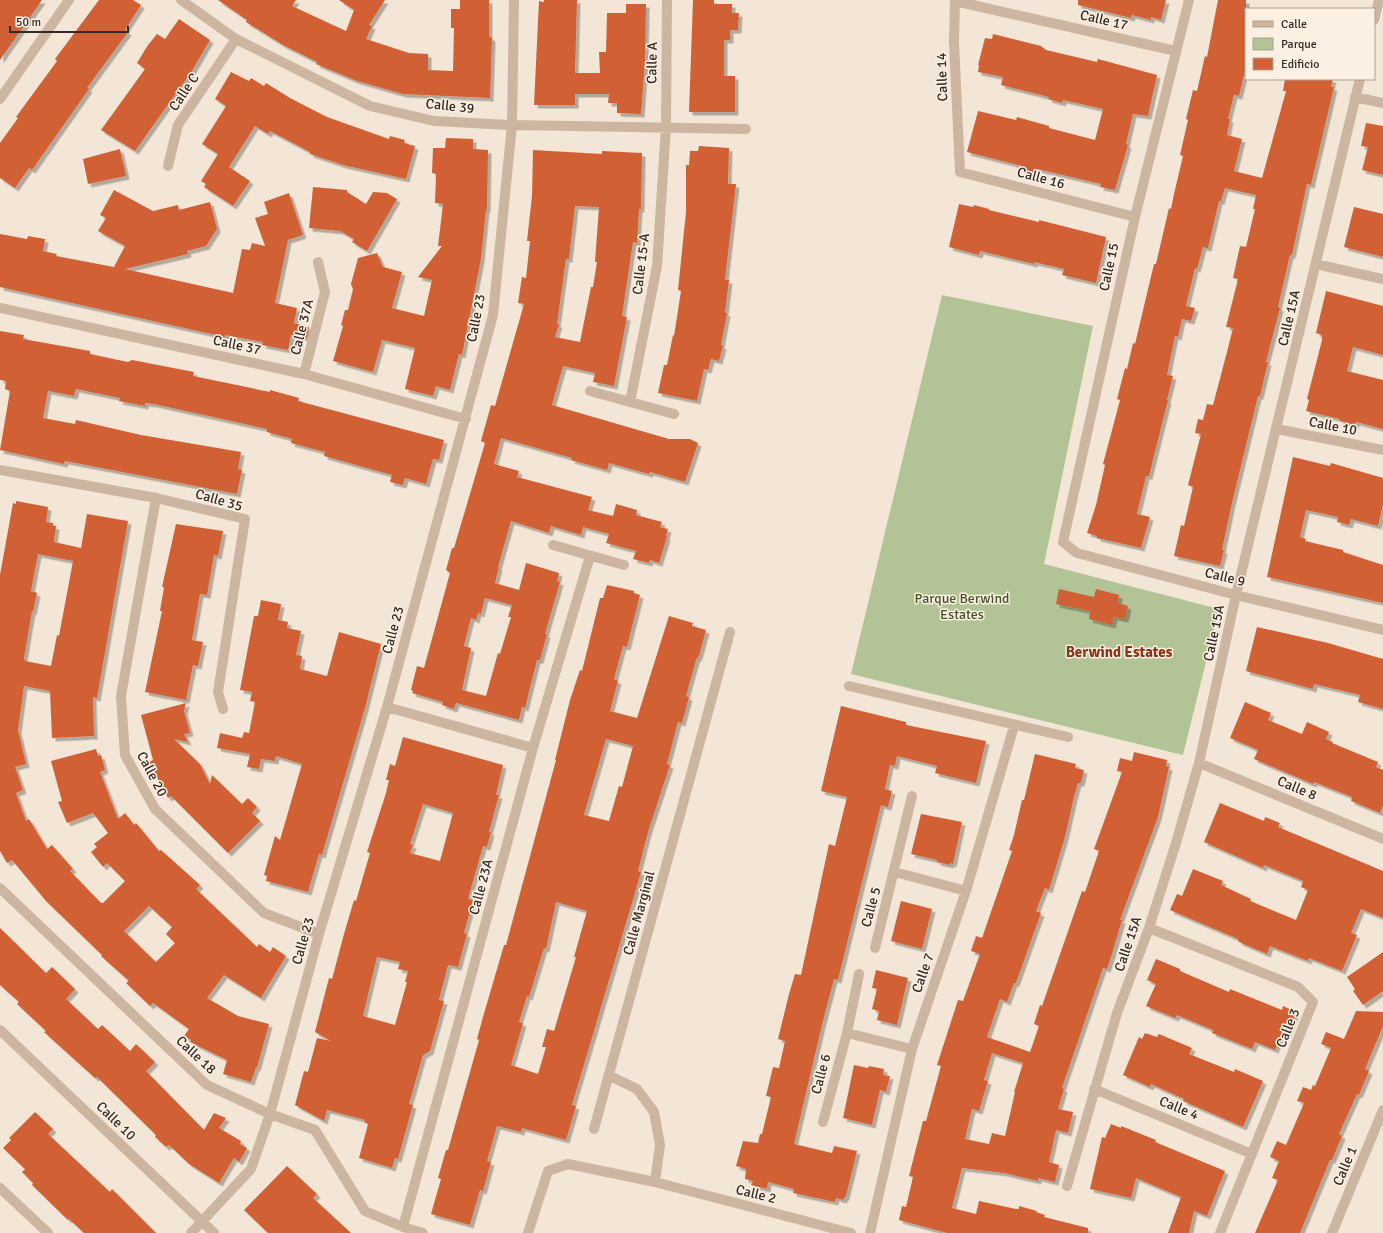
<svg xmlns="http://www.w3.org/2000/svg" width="1383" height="1233" viewBox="0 0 1383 1233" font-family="Signika,sans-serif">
<defs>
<filter id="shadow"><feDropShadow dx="3.5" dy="3.5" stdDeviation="0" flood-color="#0004"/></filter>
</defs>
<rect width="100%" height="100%" fill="#f3e6d6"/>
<path fill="#b2c395" d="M942 295 1093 326 1044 564 1219 609 1183 755 851 674Z"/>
<path fill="#d26036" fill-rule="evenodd" filter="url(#shadow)" d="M0 0H42L0 60Z
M99 0H133L141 5 125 30 128 32 87 88 89 89 32 170 29 168 15 188 0 178V143L18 118 16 117 57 61 55 59Z
M218 0H296L292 6 346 31 354 10 339 0H385L369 25 372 26 366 39 409 53 428 54V70L453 71 454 28H451V9H460V0H489V36L492 38 490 98 403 94 357 81 316 64 317 62 283 45 246 22 247 20Z
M544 0H577L575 73H600L599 52H606L607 13H626V4H646L645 60 641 114 617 113V103H608L609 94H575V105H534L539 1 544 2Z
M693 0H714V4H732V13H739L738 30H730V40H724V76H735V112H689Z
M1078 0H1166L1161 20 1151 17V20L1132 15 1131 18 1078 5Z
M1218 0H1246V66L1239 96 1234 95 1228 119H1230L1227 135 1242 139 1234 171 1262 178 1286 91H1283L1285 79H1333L1331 87H1334L1311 185 1307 184 1292 255H1290L1278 307 1280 308 1266 362H1268L1260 396H1258L1232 503 1222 550H1224L1220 566 1174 556 1181 525 1184 526 1193 487 1188 485 1201 434 1195 433 1198 419 1203 420 1207 404 1213 405 1227 352 1233 328 1226 327 1238 279 1233 278 1240 246 1246 247 1255 209H1253L1256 195 1225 188 1221 201H1219L1208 248 1203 247 1197 269 1195 268 1186 306 1195 308 1191 321 1182 319 1178 337 1175 336 1167 375 1173 376 1167 400H1168L1149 476H1146L1137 514 1150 517 1141 548 1097 538V536L1087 533 1096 505 1105 465 1103 464 1120 400 1117 399 1125 368 1127 369 1133 343 1135 344 1154 264H1156L1169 208 1171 209 1174 194 1183 156 1180 155 1188 120 1186 119 1193 90 1197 91 1205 56 1207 57Z
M179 19 210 40 192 71 135 151 101 130 145 69 137 63 148 45 157 34 165 39Z
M993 34 1041 46 1046 50 1097 62 1098 59 1157 75 1148 116 1133 114 1126 144 1128 145 1115 190 1100 187 1101 184 1037 169 1036 174 1021 170 1022 166 967 152 978 111 1016 120 1017 117 1049 126V128L1095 140 1103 109 1063 100 1062 103 1048 99 1049 97 1001 85 1003 77 978 72 979 65H978L985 38 992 39Z
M231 72 249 81 251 78 264 86 266 83 290 98 327 117 389 139 390 136 405 140 404 143 415 146 406 179 343 165 310 154V152L270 131 268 134 255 126 229 167 250 181 233 206 204 187 206 184 201 181 218 154 202 144 226 106 215 99Z
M1366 123 1383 126V175L1362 170 1368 147 1361 146Z
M446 138 473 139V149L488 150 487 209H486L481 259 462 355 459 354 450 390 436 386 433 396 405 389 415 348 382 340 373 372 333 361 343 326 341 325 345 310H348L353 289 351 284 358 258 377 253 383 267 402 272 392 308 424 316 432 280 418 277 442 246H438L443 204 435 203 436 174 432 173 433 148H445Z
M699 146 729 148 728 184H736L725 280H729L725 313H727L721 345 723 346 719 361 711 359 708 370 704 369 697 401 658 393 664 365H667L673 335 674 336 681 291 678 290 686 212V165H689L690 151H698Z
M120 149 126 176 88 184 83 159Z
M533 150 602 154V151L642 153 641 209H639L637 243 633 242 622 316 627 317 614 386 593 382 595 373 563 366 552 405 669 439H690L698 443 685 482 650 472 649 474 609 463 607 470 571 460 572 458 501 438 494 464 519 471 517 477 592 497 588 510 613 516 616 504 637 510 636 515 662 522 660 527 668 529 666 536 667 537 659 563 650 560 649 563 633 559 636 551 606 543 609 534 583 527 581 535 551 526 549 533 511 521 498 567H499L495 583 519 590 526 563 559 573 557 581 560 582 545 634H547L540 660H537L525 708 522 707 519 720 456 703 454 709 442 705 443 702 412 693 413 691 411 690 417 666 424 668 450 573 446 570 452 548H454L485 443 481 441 491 405 495 406 524 304 518 303 522 277 526 278 530 241H527L532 196ZM575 206 599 207 595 262H597L593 287H591L580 342 555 337 559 324H557L566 259H569ZM485 598 512 605 508 617H511L500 654 498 653 486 696 462 690 471 648 464 646 471 618 476 620 478 613 481 614Z
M313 187 347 190V192L366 204 373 192 387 193 397 199 367 251 352 242 354 239 340 231 309 228Z
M114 190 153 211 178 205 179 210 210 202 217 229 206 246 187 251 188 254 125 269 233 293 242 249 250 250 252 243 265 246 255 218 268 214 264 202 289 193 303 235 288 240 275 303 297 308 294 323 309 327 307 338 291 335 288 350 262 345 263 342 225 335V337L0 287V234L27 239 28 236 45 239 43 251 57 254 56 256 114 267 125 246 98 231 106 218 100 215Z
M959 204 973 207 974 205 989 209V210L1039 222V220L1106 237 1096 283 1062 275 1064 269 1034 262V264L980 251 979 255 949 247Z
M1354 207 1383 214V257L1344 247Z
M1326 291 1383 306V355L1353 347 1347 371 1383 380V429L1356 422 1355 425 1340 421V419L1306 411 1309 400 1307 399 1322 340V335L1316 333Z
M0 331 24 335 23 339 90 351V354L128 362 132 360 194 372 193 376 270 392V390L299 398 298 401 444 440 439 460 433 459 426 484 405 478 403 485 390 482 392 475 324 456 325 452 291 443 292 439 267 432V429L154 404 145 403V406L119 401 120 398 76 389 74 396 48 391 43 418 75 424 76 420 141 435 241 452 238 469 242 470 237 494 65 461 64 464 0 450 10 391 5 389 6 381 0 380Z
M1293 457 1330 466 1331 463 1383 478V504L1378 526 1351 519 1349 525 1337 522 1338 517 1306 510 1300 537 1306 539 1305 541 1343 550V552L1383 565V603L1267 577Z
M16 501 48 507 46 522 53 523V526H56L54 542 81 548 87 514 128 521 97 698 93 697 94 736 52 738 50 691 24 686 18 730 26 764 15 767 23 790 16 793 26 821 29 819 47 849 52 845 73 869 70 871 101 903H103L125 881 107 863 103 867 91 852 97 847 94 844 108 833 93 813 67 823 58 802 62 801 51 761 96 749 98 756 101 755 105 770 100 772 118 819 125 813 134 825 136 823 159 851 161 850 200 885 196 889 257 947 259 944 270 952 273 947 286 956 261 998 224 975 207 998 238 1016 269 1024 257 1068 256 1067 251 1082 223 1074 227 1060 190 1042 191 1040 184 1036 189 1029 153 1003 150 1006 126 983 129 981 101 956 102 955 46 901 12 860 7 863 0 851V575L13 503 16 504ZM38 554 73 561 59 636 57 635 51 666 25 661 24 658 32 611 33 612 37 593 31 591ZM149 906 172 927 166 934 175 943 156 962 124 931Z
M176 524 223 531 218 556 214 555 207 595 200 594 192 640 203 642 198 666 193 665 186 700 145 692 162 611H160L164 587H162Z
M607 585 634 591V593L640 595 627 647 623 646 614 679 618 681 610 711 637 718 669 616 693 623 692 626 706 630 699 656 696 660 686 696 689 697 682 723 678 722 667 764 670 765 648 832 638 871 641 872 632 903 572 1105 576 1106 566 1140 522 1128 521 1132 497 1126 487 1161 491 1162 483 1191 480 1190 470 1225 431 1214 441 1179 438 1178 446 1150H448L479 1040 477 1039 483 1017 504 945H506L556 760H555L570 700 580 670 582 671 600 598H603ZM606 739 633 746 622 787 619 786 609 821 584 815ZM556 902 587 911 574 957H576L554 1031 547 1029 542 1047H546L538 1074 511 1065 523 1023 519 1022 527 996 529 997 544 948 546 949Z
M1059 589 1094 597 1096 589 1119 595 1118 603 1128 606 1125 619 1114 617 1112 625 1089 619 1090 611 1056 604Z
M261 600 281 604 278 620 288 622 287 628 301 631 296 655 302 656 300 669 327 676 339 632 381 644 365 708 322 855 319 854 308 892 266 881 267 876 264 875 275 836 280 840 302 764 276 756 275 761 261 759 259 769 247 767 250 754 217 748 220 733 242 738 244 732 249 733 255 702 250 701 252 692 240 690 254 616H258Z
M1257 627 1328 643 1383 659V709L1358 702 1360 695 1314 684 1313 689 1246 671Z
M1245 702 1271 713 1268 720 1302 734 1307 722 1329 732 1326 739 1333 742 1332 743 1378 762 1376 767 1383 770V805L1380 813 1351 801 1352 797 1314 782 1313 784 1254 759 1258 750 1230 738Z
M186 703 184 711 190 733 184 734 188 742 174 739 200 764 210 784 212 775 242 804 248 798 257 807 252 813 260 821 228 853 171 796 168 798 149 762 153 760 141 715Z
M841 706 906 722V725L986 741 976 783 935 773 937 766 897 756 895 766 890 765 885 789 892 791 888 807 881 805 838 980 834 979 822 1025 794 1144 832 1153 834 1146 857 1151 846 1196 843 1200 836 1198 835 1202 793 1193 794 1189 768 1182 767 1189 751 1185 753 1181 745 1179 746 1169 736 1166 743 1141 758 1143 760 1134H762L771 1097 766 1096 773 1067 779 1068 785 1041 778 1039 789 994 795 974 801 975 829 844 835 846 847 797 821 791Z
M403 737 503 765 496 795H499L489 832H491L487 847 483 846 468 899 473 900 464 933 467 934 458 967 448 965 439 1000 444 1001 430 1051 423 1055 409 1104 413 1105 398 1159 395 1158 392 1168 359 1158 368 1124 364 1122 365 1120 327 1110 324 1121 295 1105 304 1071 308 1072 317 1038 331 1041 315 1032 329 978 332 979 344 934 354 900 356 901 370 853 367 852 386 793 389 780H386L390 764 395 766ZM423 804 453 813 440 861 410 853 413 845 410 844ZM377 957 400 962 398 969 408 971 405 982H407L395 1025 363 1016Z
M1134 752 1167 760 1166 766 1169 767 1158 817 1120 920H1122L1112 954 1107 969 1103 968 1062 1088 1064 1089 1058 1109 1073 1112 1068 1133 1056 1130 1049 1162 1059 1165 1055 1182 1038 1178V1181L1004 1173 962 1168 952 1208 976 1214 979 1201 1016 1209H1019V1206L1037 1211 1036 1212 1045 1215 1044 1217 1088 1228V1233H947L899 1220 902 1206 906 1207 913 1177 909 1176 923 1121H926L941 1066 937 1065 958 1000 963 1001 980 954 971 951 976 936 982 938 1012 851 1009 850 1014 835 1022 800H1024L1035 754 1076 764 1075 768 1084 770 1081 783H1078L1074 797 1065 837 1049 890 1045 888 1036 911 1041 913 1016 983H1014L1007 1002 1000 999 987 1037 1030 1052 1039 1026 1034 1024 1040 1005 1042 1006 1082 891 1085 892 1099 851 1094 849 1122 772 1117 771 1120 758 1132 761ZM992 1053 1023 1063 1014 1092H1015L1005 1136 992 1133 989 1144 965 1139 972 1109 979 1111 988 1081 984 1080Z
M1220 803 1264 821 1265 817 1280 823 1278 827 1383 871V918L1361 909 1351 933 1357 935 1342 971 1309 958 1308 961 1270 946 1267 954 1239 942 1238 939 1170 910 1177 894 1182 896 1193 869 1223 881 1221 885 1251 899 1250 901 1296 920 1308 890 1301 887 1303 881 1264 865 1263 868 1204 842Z
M921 814 962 822 953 864 950 863V865L937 862V860L911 854Z
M901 901 932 909 922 949 891 941Z
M0 928 46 973 52 967 75 989 66 999 98 1029 102 1025 130 1051 136 1044 155 1062 146 1071 204 1130 214 1113 226 1118 219 1128 241 1141 240 1144 247 1148 239 1162 234 1158 219 1183 189 1164 169 1145 166 1147 155 1137 156 1135 97 1077 95 1078 44 1032 46 1031 17 1004 19 1002 0 985Z
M1383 952V991L1363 1005 1353 991 1355 989 1347 977Z
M1156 959 1180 969V971L1229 992 1230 989 1282 1010 1283 1006 1296 1012 1287 1034 1282 1032 1275 1050 1255 1042 1252 1049 1212 1033 1213 1030 1177 1015 1175 1018 1146 1006 1156 984 1147 980Z
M876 970 908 978 897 1025 877 1020 879 1011 872 1009 877 989 872 988Z
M1356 1011 1383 1012V1026L1365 1069 1369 1071 1359 1095 1357 1094 1339 1134 1342 1136 1332 1160H1330L1300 1233H1255L1278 1180 1272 1178 1279 1161 1270 1157 1277 1141 1286 1145 1304 1103 1297 1101 1303 1087 1311 1090 1313 1085 1315 1086 1331 1048 1321 1044 1326 1032 1344 1039Z
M1145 1033 1157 1037 1159 1034 1192 1048 1189 1054 1234 1072 1235 1069 1263 1081 1243 1127 1183 1101 1184 1099 1151 1084 1150 1087 1123 1075 1139 1037 1142 1039Z
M854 1065 868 1068 869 1066 884 1069 883 1075 890 1076 886 1092 880 1090 872 1125 843 1118Z
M35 1112 53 1129 48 1134 110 1192 112 1189 156 1233H84L69 1219 68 1220 32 1185 33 1183 22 1172 25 1169 3 1148 11 1140 9 1138Z
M1111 1124 1121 1128V1126L1156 1140 1155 1142 1225 1171 1207 1216 1194 1211 1189 1233H1168L1181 1197 1136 1178 1131 1198 1090 1189 1102 1137 1105 1138Z
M287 1166 317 1194 313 1198 351 1233H268L244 1210Z"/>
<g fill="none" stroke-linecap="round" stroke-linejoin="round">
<path stroke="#ccb6a1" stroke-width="10" d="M181 0 236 39 370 106 434 121 512 125 746 129
M955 0 954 42 960 172 1135 217
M1189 0 1135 217 1063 542 1077 553 1236 595 1383 630
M955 1 1176 51
M1374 20 1379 0
M1355 97 1383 103
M0 99 69 0
M168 166 178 125 236 39
M1316 264 1383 279
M0 308 304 374 466 419
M304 374 325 292 318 262
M590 391 674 414
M630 402 657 266 666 127 667 0
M1277 429 1383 450
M0 470 156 498 245 519 218 692 223 709
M156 498 121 696 125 755 155 809 264 913 319 934
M553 545 624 565
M849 686 1068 737
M387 707 533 748
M1199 763 1383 839
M895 872 966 891
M0 888 207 1085 270 1114 315 1130 365 1211 403 1227 423 1233
M1149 928 1298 987 1313 1002 1220 1233
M875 948 912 796
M0 1030 214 1233
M847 1033 912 1049
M610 1076 637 1089 654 1112 660 1145 655 1182
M1094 1089 1252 1154
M823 1122 847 1033 859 974
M594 1129 730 632
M1067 1186 1117 1013 1149 928 1176 843 1199 763 1236 595 1360 79
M0 1188 48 1233
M403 1227 533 748 590 556
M191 1233 251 1169 270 1114 319 934 387 707 493 315 512 125 514 0
M528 1233 548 1171 568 1164 655 1182 851 1233
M870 1233 912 1049 966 891 1014 726
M1332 1233 1383 1110"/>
</g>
<g text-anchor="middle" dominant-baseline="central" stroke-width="3" stroke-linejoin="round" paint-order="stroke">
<g font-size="14" fill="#352a25" stroke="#fbf0e2">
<text transform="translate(1104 20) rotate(13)">Calle 17</text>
<text transform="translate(652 63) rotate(-89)">Calle A</text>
<text transform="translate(942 77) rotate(-92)">Calle 14</text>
<text transform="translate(184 92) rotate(-56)">Calle C</text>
<text transform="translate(450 106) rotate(6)">Calle 39</text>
<text transform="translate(1041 178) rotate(15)">Calle 16</text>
<text transform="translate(641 264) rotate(-83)">Calle 15-A</text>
<text transform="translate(1109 267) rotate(-78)">Calle 15</text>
<text transform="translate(476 318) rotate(-79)">Calle 23</text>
<text transform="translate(1289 318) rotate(-77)">Calle 15A</text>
<text transform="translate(302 327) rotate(-76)">Calle 37A</text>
<text transform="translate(237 345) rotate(12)">Calle 37</text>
<text transform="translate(1333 426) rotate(11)">Calle 10</text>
<text transform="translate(219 500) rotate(16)">Calle 35</text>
<text transform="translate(1225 577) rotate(14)">Calle 9</text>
<text transform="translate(393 630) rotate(-75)">Calle 23</text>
<text transform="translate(1214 633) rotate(-78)">Calle 15A</text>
<text transform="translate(152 774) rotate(62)">Calle 20</text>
<text transform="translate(1297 788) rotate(23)">Calle 8</text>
<text transform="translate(481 887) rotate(-75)">Calle 23A</text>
<text transform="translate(871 907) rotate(-75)">Calle 5</text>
<text transform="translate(639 913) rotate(-75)">Calle Marginal</text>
<text transform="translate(303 941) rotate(-74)">Calle 23</text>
<text transform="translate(1128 944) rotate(-71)">Calle 15A</text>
<text transform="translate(923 973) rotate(-71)">Calle 7</text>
<text transform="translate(1288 1028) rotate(-68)">Calle 3</text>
<text transform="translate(196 1055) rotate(43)">Calle 18</text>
<text transform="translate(821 1074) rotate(-75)">Calle 6</text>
<text transform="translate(1179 1108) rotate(22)">Calle 4</text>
<text transform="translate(116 1121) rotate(44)">Calle 10</text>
<text transform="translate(1345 1166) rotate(-67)">Calle 1</text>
<text transform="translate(756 1194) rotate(14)">Calle 2</text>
</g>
<g font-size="14" fill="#435626" stroke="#fbf0e2">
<text x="962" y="598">Parque Berwind<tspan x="962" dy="16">Estates</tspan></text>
</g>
<g font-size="15" font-weight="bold" fill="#8c3516" stroke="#fbf0e2">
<text x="1119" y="652">Berwind Estates</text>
</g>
</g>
<rect x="1245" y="8" width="130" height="72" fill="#fbf0e2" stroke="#aca196"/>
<rect x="1253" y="21" width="20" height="6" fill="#ccb6a1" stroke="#aca196"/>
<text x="1281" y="28" font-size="12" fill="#352a25">Calle</text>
<rect x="1253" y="38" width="20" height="12" fill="#b2c395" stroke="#aca196"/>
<text x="1281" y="48" font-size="12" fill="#352a25">Parque</text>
<rect x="1253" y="58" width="20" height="12" fill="#d26036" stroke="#aca196"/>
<text x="1281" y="68" font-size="12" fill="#352a25">Edificio</text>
<path d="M10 26v6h118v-6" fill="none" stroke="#352a25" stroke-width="2"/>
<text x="16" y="26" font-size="12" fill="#352a25" stroke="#fbf0e2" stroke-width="3" paint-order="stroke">50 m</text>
</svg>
